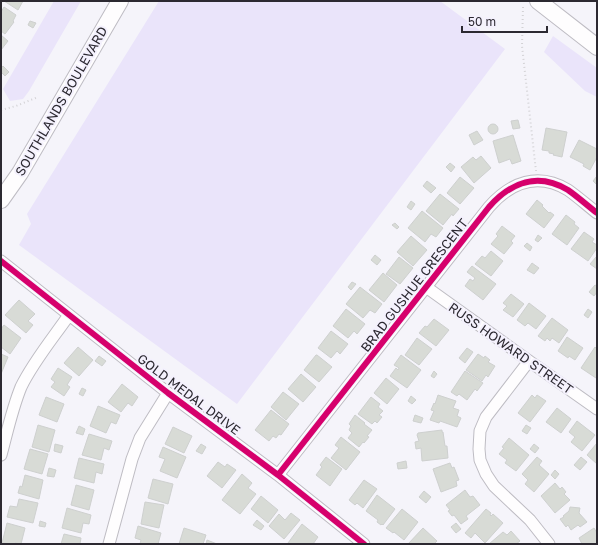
<svg xmlns="http://www.w3.org/2000/svg" width="598" height="545" viewBox="0 0 598 545" font-family="'Golos Text',sans-serif">
<rect width="100%" height="100%" fill="#f5f4fa"/>
<path fill="#eae4fa" d="M54 1H81L29 91 23 99 10 101 3 89Z
M159 1H440L505 49 237 404 19 245 31 224 27 214Z
M553 36 597 68V97L585 91 544 52Z"/>
<path fill="#d8dbd6" stroke="#ced0cf" d="M4 1H23L18 10Z
M4 7 16 15 13 21 14 22 5 34 1 31V12Z
M30 21 36 23 33 28 28 25Z
M1 35 8 41 1 50Z
M3 66 9 72 5 76 1 72V68Z
M518 120 520 128 513 129 511 121Z
M488 129a5 5 0 1 1 10 0a5 5 0 1 1-10 0Z
M546 128 567 132 562 157 553 155 554 154 549 153V151L542 150Z
M477 131 483 140 474 145 469 135Z
M513 135 521 161 512 164 510 159 499 163 493 141Z
M579 140 597 149V157L590 170 583 166 584 164 570 157Z
M481 156 491 168 474 183 461 167 473 157 476 160Z
M450 163 455 167 451 172 446 167Z
M597 176V185L593 181Z
M460 177 474 188 460 204 447 193Z
M427 181 436 188 431 193 423 186Z
M440 194 459 209 453 216 452 214 443 225 426 211Z
M537 200 543 205 542 206 549 213 550 212 554 215 544 228 526 214Z
M411 201 415 204 411 210 407 207Z
M422 211 443 228 436 237 431 234 425 242 408 228Z
M566 215 575 222 574 224 579 228 567 245 552 234Z
M395 223 399 227 397 229 392 225Z
M502 226 515 236 511 241 513 243 504 254 491 244 498 236 496 234Z
M584 232 594 239 592 242 597 245V248L588 261 571 249Z
M538 235 542 238 538 242 535 240Z
M411 236 427 250 413 266 397 252Z
M527 243 532 247 530 251 524 246Z
M491 251 503 261 491 276 475 264 482 256 485 258Z
M375 255 381 260 377 265 371 260Z
M597 256V269L590 264Z
M399 257 413 268 400 284 386 274Z
M532 263 539 268 534 274 527 270Z
M472 266 496 284 483 300 465 286 470 279 473 281 475 278 467 272Z
M383 273 397 285 384 302 369 290Z
M352 282 356 284 351 290 348 287Z
M595 285 597 286V292L594 296 589 292Z
M360 287 382 304 375 313 370 310 363 318 346 304Z
M511 294 524 304 513 317 503 310 507 306 503 303Z
M19 300 35 314 28 321 33 325 26 333 5 315Z
M529 303 546 316 536 329 528 323 525 326 517 320Z
M346 309 365 324 357 334 354 331 348 338 333 326Z
M588 309 592 312 588 318 584 315Z
M552 318 568 330 559 343 552 338 550 341 547 338 545 341 538 336Z
M434 319 449 330 436 346 419 333 425 326 427 327Z
M4 325 21 338 10 354 1 347V329Z
M331 331 348 344 340 354 337 351 331 358 318 348Z
M567 337 583 348 575 360 569 356 568 358 558 351Z
M417 338 432 349 419 365 405 355Z
M78 347 93 360 79 376 64 363Z
M595 347 597 349V376L596 378 581 368Z
M467 348 473 352 465 363 459 358Z
M1 354 8 357 1 374Z
M478 354 484 358 485 356 490 360 488 362 495 366 488 377 486 375 482 381 466 370Z
M316 355H317L332 367 319 382 304 370Z
M401 355 421 370 407 388 390 376 396 368 398 370 399 368 394 365Z
M99 356 106 361 102 366 95 361Z
M58 368 72 377 67 385 70 387 64 396 51 387 55 382 51 379Z
M434 371 437 374 434 378 431 376Z
M465 371 483 383 477 391 475 389 467 400 459 394 457 396 451 392Z
M301 374 316 387 303 402 288 389Z
M386 378 399 389 387 404 374 393Z
M122 384 138 397 132 406 128 403 121 412 108 402Z
M82 388 86 390 83 396 79 394Z
M283 392 299 404 286 420 271 407Z
M438 395 456 401 453 408 459 410 457 416 461 418 457 427 440 421 439 423 430 420 434 411 431 410 434 403 435 404Z
M532 395 535 398 537 395 546 401 530 422 518 413Z
M411 396 416 400 412 404 408 401Z
M46 397 64 404 57 422 39 415Z
M371 397 380 404 378 407 383 411 379 415 382 417 377 423 375 421 372 424 358 414Z
M98 406 120 415 116 424 111 422 106 433 90 426Z
M557 408 571 419 561 433 546 422Z
M271 410 289 424 281 435 279 434 276 438 273 436 269 441 255 430Z
M355 415 365 423 364 424 372 430 367 436 369 437 364 443 363 442 359 447 348 438 352 433 349 430 351 426 349 424Z
M415 415 423 418 421 423 413 421Z
M577 421 595 435 582 451 571 442 575 437 569 432Z
M38 425 55 430 49 452 32 447Z
M526 425 531 428 527 434 522 431Z
M79 426 85 429 83 435 76 433Z
M173 427 192 436 184 453 165 444Z
M442 430V432H443L445 446H447L448 458 422 461 421 448 416 449 415 442 419 441 417 435 418 433Z
M89 434 112 441 109 450 104 448 101 460 82 455Z
M341 437 360 452 346 470 331 458 339 448 335 445Z
M509 438 529 455 516 471 505 463 507 460 499 454 504 448 502 447Z
M597 443V464L587 455Z
M55 444 63 446 61 453 54 451Z
M201 444 206 447 202 454 196 451Z
M534 444 539 448 535 453 530 449Z
M163 447 186 457 177 478 160 471 165 459 159 457Z
M30 449 48 454 42 474 24 469Z
M326 457 342 469 330 486 316 475 322 467 320 465Z
M537 457 542 461 539 465 549 474 534 492 525 484 528 480 522 474Z
M581 457 587 462 580 470 574 465Z
M79 458 104 464 102 474 96 472 94 483 74 478Z
M406 461 407 468 398 469 397 463Z
M218 462 225 467 227 464 236 470 222 488 207 476Z
M450 463 452 468 454 467 459 480 456 481 457 486 441 492 433 469Z
M49 468 56 470 54 477 47 476Z
M555 470 559 474 555 479 551 475Z
M242 474 252 483 248 488 256 494 240 514 222 500Z
M25 475 43 480 39 499 18 493 20 486 22 487Z
M153 479 173 484 168 504 148 498Z
M364 480 377 489 363 508 357 503 355 505 349 500Z
M555 483 560 489 562 487 566 492 564 494 570 500 555 513 541 496Z
M76 485 94 490 89 510 71 505Z
M465 490 470 497 473 496 480 505 466 516 468 519 461 524 454 515 452 516 448 511 450 510 446 505Z
M424 491 431 497 426 503 419 497Z
M377 495 395 509 383 525 382 524 381 525 377 522 378 520 366 511Z
M261 496 278 510 268 523 251 509Z
M19 499 38 503 33 523 7 517 10 506 17 507Z
M145 502 164 505 159 528 141 524Z
M570 507 580 508 579 513 587 522 580 527 578 525 571 530 568 525 566 527 560 519 564 517 563 516 569 511Z
M67 508 91 515 89 524 83 523 81 533 62 528Z
M402 509 418 522 404 540 394 532 393 533 386 528Z
M486 509 491 513 490 515 491 516 493 514 503 523 485 543 475 533 471 538 465 533Z
M291 513 300 520 284 539 269 526 279 514 285 520Z
M257 520 264 526 261 530 253 525Z
M40 521 46 523 45 527 39 526Z
M7 523 25 528 21 544 15 543V544L2 543Z
M456 523 461 529 456 533 451 527Z
M302 524 318 537 313 544H289L288 543Z
M138 526 161 533 158 544H140L141 540 135 538Z
M184 528 206 535 203 544H179Z
M423 528 437 541 434 544H408Z
M594 528 597 533V544H582L579 538Z
M511 531 520 541 516 544H489L503 532 507 535Z
M64 534 81 538 80 544H61Z
M207 540 217 544H206Z"/>
<g fill="none" stroke-linecap="round" stroke-linejoin="round">
<defs>
<path id="minor" d="M1 261 168 393 278 475 364 544
M426 287 529 361 597 409
M529 361 486 417 480 431 479 449 480 460 486 474 494 486 530 520 549 544
M1 455C7 433 12 409 21 387 33 362 53 338 69 315
M278 475 489 207C511 182 538 172 568 190 578 197 588 206 597 213
M109 544 132 459 140 438 168 393"/>
<path id="secondary" d="M538 1 597 47
M1 200 20 173 120 1"/>
</defs>
<use href="#minor" stroke="#bebcc3" stroke-width="13"/>
<use href="#secondary" stroke="#bebcc3" stroke-width="18"/>
<path stroke="#d3d2d5" stroke-width="2" stroke-dasharray="1 3" stroke-linecap="butt" d="M523 7 522 46 536 171
M1 110 16 106 38 97"/>
<use href="#minor" stroke="#fefdfe" stroke-width="11"/>
<use href="#secondary" stroke="#fefdfe" stroke-width="16"/>
<defs>
<path id="cycleway" d="M1 261 168 393 278 475 364 544
M278 475 489 207C511 182 538 172 568 190 578 197 588 206 597 213"/>
</defs>
<use href="#cycleway" stroke="#f4f1fd" stroke-width="8"/>
<use href="#cycleway" stroke="#d6006c" stroke-width="6"/>
</g>
<g text-anchor="middle" dominant-baseline="central" stroke-width="4" stroke-linejoin="round" paint-order="stroke">
<g font-size="13" fill="#2c2931" stroke="#f4f1fd">
<text transform="translate(61 101) rotate(-60)">SOUTHLANDS BOULEVARD</text>
<text transform="translate(414 285) rotate(-52)">BRAD GUSHUE CRESCENT</text>
<text transform="translate(511 348) rotate(35)">RUSS HOWARD STREET</text>
<text transform="translate(189 394) rotate(37)">GOLD MEDAL DRIVE</text>
</g>
</g>
<rect width="598" height="545" fill="none" stroke="#2c2931" stroke-width="4"/>
<path d="M462 26v6h85v-6" fill="none" stroke="#2c2931" stroke-width="2"/>
<text x="468" y="26" font-size="12" fill="#2c2931" stroke="#f4f1fd" stroke-width="3" paint-order="stroke">50 m</text>
</svg>
